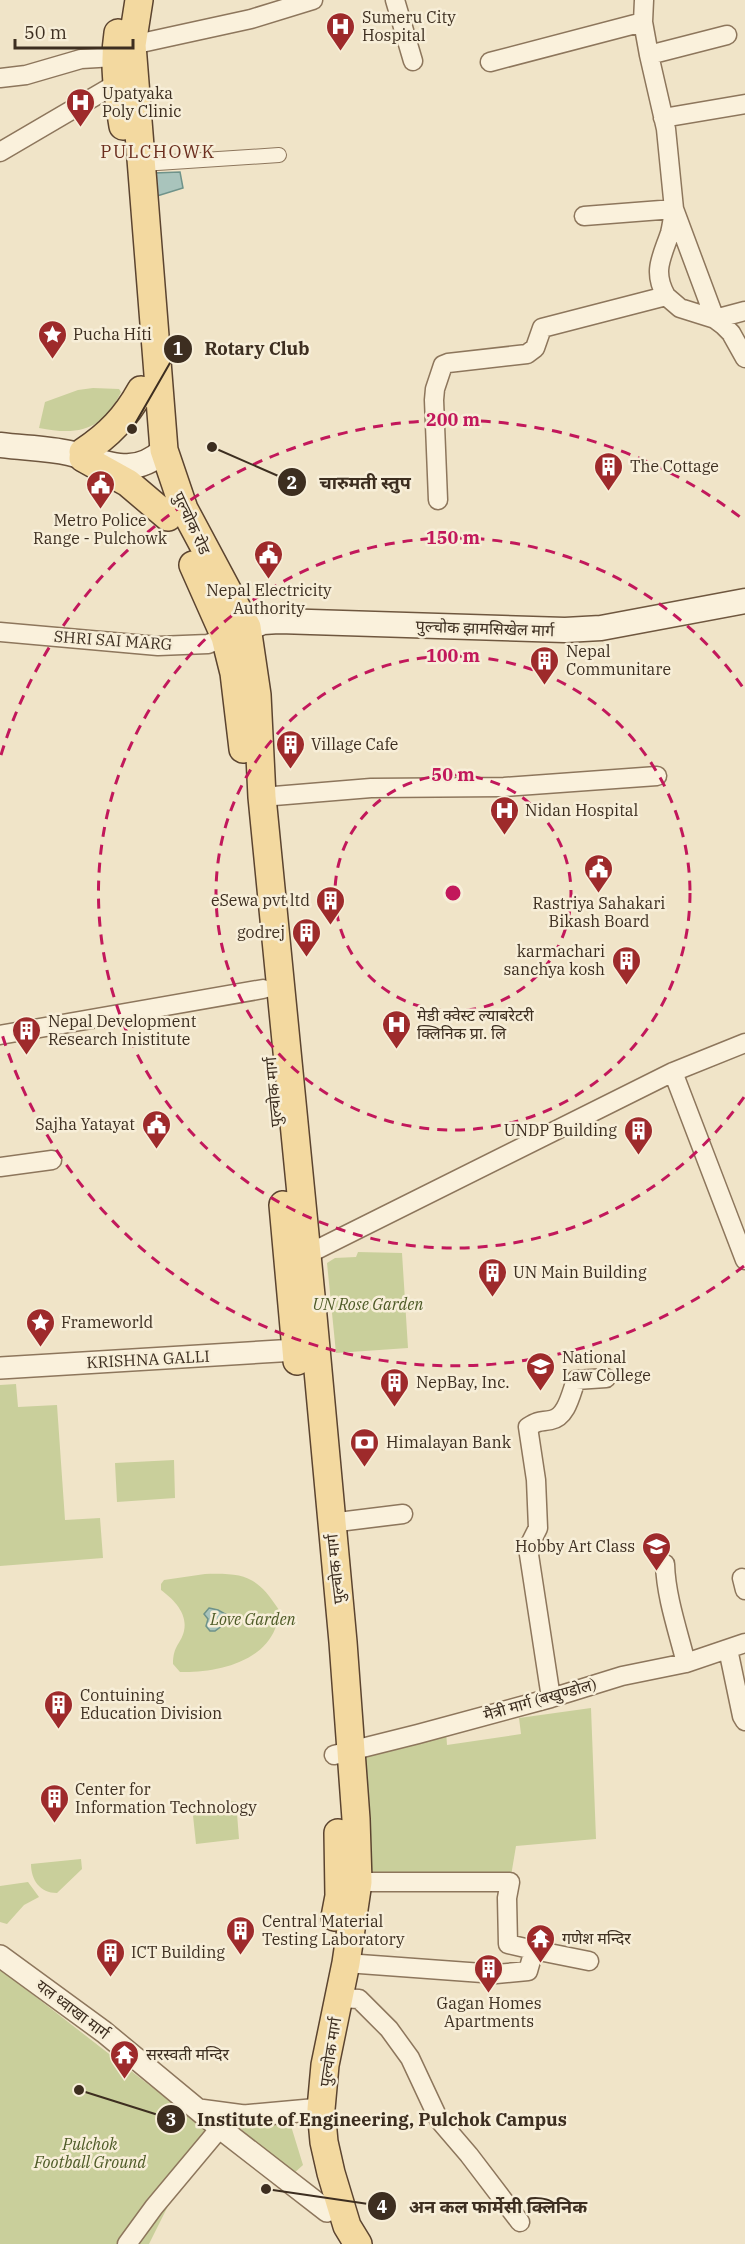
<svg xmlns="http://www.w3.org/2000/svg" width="745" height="2244" viewBox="0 0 745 2244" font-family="'IBM Plex Serif','Noto Sans Devanagari',serif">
<rect width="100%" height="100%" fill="#f0e4c8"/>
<path fill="#c9cf9b" d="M93 388 119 389 121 392C103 430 79 436 39 428L45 402 78 390Z
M358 1252 402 1253 408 1348 336 1353 327 1263 335 1258 356 1257Z
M16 1384 18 1407 57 1405 65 1520 100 1518 103 1558 0 1566V1385Z
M174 1460 175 1498 117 1502 115 1463Z
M205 1574C245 1573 257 1576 279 1610 278 1616 278 1624 275 1629 261 1664 213 1673 180 1672L173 1664C173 1645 181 1644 184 1631 188 1613 173 1599 161 1590V1584L164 1580Z
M591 1708 596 1839 516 1846 510 1882H358L356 1754 446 1731 447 1745 521 1734 519 1718Z
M236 1801 239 1839 196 1844 192 1806Z
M81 1859 82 1869 57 1893C40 1893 31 1880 31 1864Z
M28 1882 39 1897 24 1905 7 1924 0 1922V1886Z
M0 1969 212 2134 172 2198 149 2244H0Z
M230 2119 291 2126 303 2165 292 2175Z"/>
<path fill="#a9c4bc" stroke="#6f938a" stroke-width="1.5" d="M180 172 183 188 157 196 154 173Z
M209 1608 218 1610 229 1616 227 1622 215 1631H210L206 1626 208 1619 204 1614Z"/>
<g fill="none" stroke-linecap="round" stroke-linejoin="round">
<defs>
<path id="pedestrian" d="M142 164 279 155"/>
<path id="minor" d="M395 0 413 61
M644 0 643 22 649 55 666 129 674 209 715 319 745 311
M132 45 251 19 313 0
M649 55 727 35
M490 62 643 22
M0 78 26 75 81 59 115 57
M663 118 745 104
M0 152 116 84
M666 296 680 308 715 319 723 325 731 333 745 358
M438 500 434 400 435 389 443 365 448 363 527 354 535 348 542 328 666 296C652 271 662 257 670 233 672 225 673 217 674 209L584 216
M0 632 158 646 208 644 225 637
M262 797 371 788 504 787 657 776
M0 1035 263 989
M673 1072 745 1260
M0 1167 52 1160
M298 1259 673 1072 745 1043
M330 1523 403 1514
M665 1564C666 1597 678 1631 686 1663
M742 1578 745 1590
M728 1649 742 1716 745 1721
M551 1698 528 1548 538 1528 536 1480 528 1427C540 1420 539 1422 551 1420 567 1417 571 1393 576 1380L606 1378
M334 1755 418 1734 551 1698 622 1676 686 1663 745 1643
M358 1882H510L507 1898 508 1944 534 1950
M346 1963 496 1974 528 1971 534 1950 589 1961
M339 1998 359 1999 389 2029 410 2058 439 2120 469 2155 520 2222
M127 2244 154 2207 220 2128"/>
<path id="tertiary" d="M0 1368 296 1350
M0 1956 104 2032 220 2128 327 2211
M199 2110 244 2116 321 2109"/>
<path id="secondary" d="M0 445C23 448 47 448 69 453 104 461 132 480 164 450
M230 635 263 622 279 621 565 630 601 628 745 601"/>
<path id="primary" d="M139 0 132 45 164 450 184 509 247 627 257 695 262 797 313 1316 343 1642 356 1819 358 1882 346 1963 325 2065 321 2109 324 2142 331 2173 347 2226 358 2244
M118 33C113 65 118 94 123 126
M83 452C109 435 126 417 141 390
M83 458 128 483 168 517
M193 565 225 637 234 673 243 749
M283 1205 297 1361
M335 1917 339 1896 338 1833"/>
</defs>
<use href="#pedestrian" stroke="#8d765c" stroke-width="16"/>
<use href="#minor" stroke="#8d765c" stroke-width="21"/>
<use href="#tertiary" stroke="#8d765c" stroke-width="24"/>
<use href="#secondary" stroke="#6f573f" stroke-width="27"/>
<use href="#primary" stroke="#5b4430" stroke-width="30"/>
<use href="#pedestrian" stroke="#faf1dc" stroke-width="14"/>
<use href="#minor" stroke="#faf1dc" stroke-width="18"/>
<use href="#tertiary" stroke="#faf1dc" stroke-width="21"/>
<use href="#secondary" stroke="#faf1dc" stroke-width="24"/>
<use href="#primary" stroke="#f3d9a0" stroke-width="27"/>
</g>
<g fill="none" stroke="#c2185b" stroke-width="3" stroke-dasharray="10 8">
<circle cx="453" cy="893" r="118"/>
<circle cx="453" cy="893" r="237"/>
<path d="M744 1097A355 355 0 1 1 744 689"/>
<path d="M744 1266A473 473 0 0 1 1 1031M1 755A473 473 0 0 1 744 520"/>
</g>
<defs>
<symbol id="hospital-pin" viewBox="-11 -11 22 30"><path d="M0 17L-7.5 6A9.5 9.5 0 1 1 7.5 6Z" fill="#9e2a2b" stroke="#f7eed8"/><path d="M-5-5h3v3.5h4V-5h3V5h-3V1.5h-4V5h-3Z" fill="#fff"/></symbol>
<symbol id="sight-pin" viewBox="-11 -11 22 30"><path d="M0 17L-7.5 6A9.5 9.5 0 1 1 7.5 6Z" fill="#9e2a2b" stroke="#f7eed8"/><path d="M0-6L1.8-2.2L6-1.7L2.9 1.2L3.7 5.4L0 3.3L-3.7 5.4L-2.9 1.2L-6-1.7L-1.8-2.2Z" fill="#fff"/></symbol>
<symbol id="building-pin" viewBox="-11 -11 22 30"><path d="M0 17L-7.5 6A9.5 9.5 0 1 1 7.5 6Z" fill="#9e2a2b" stroke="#f7eed8"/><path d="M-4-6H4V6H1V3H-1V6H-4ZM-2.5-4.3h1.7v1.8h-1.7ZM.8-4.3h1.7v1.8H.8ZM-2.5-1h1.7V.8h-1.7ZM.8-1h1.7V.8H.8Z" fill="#fff"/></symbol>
<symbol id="civic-pin" viewBox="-11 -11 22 30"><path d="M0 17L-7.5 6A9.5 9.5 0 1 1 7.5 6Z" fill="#9e2a2b" stroke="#f7eed8"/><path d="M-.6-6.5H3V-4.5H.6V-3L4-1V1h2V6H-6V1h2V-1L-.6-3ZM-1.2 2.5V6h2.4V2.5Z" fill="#fff"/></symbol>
<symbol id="university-pin" viewBox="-11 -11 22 30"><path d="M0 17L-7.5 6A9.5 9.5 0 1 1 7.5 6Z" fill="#9e2a2b" stroke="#f7eed8"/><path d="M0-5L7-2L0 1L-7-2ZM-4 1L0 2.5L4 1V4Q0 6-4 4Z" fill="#fff"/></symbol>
<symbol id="bank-pin" viewBox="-11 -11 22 30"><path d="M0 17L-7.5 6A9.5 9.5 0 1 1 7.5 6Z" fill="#9e2a2b" stroke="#f7eed8"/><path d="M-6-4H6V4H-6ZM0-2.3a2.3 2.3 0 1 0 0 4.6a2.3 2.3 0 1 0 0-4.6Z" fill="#fff"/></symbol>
<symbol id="school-pin" viewBox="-11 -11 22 30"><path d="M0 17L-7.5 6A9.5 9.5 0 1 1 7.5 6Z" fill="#9e2a2b" stroke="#f7eed8"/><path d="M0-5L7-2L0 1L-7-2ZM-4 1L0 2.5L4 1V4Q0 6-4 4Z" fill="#fff"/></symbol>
<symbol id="temple-pin" viewBox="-11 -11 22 30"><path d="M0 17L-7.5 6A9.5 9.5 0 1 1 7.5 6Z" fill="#9e2a2b" stroke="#f7eed8"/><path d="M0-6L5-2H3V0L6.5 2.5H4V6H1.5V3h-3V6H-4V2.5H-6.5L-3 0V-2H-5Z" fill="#fff"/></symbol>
</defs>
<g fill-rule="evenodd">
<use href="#hospital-pin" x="324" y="10" width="33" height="45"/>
<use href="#hospital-pin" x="64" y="86" width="33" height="45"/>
<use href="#sight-pin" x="36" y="318" width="33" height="45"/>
<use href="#building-pin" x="592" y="450" width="33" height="45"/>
<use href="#civic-pin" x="84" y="468" width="33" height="45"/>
<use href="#civic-pin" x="252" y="538" width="33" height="45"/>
<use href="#building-pin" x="528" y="644" width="33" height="45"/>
<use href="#building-pin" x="274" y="728" width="33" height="45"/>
<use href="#hospital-pin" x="488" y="794" width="33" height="45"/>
<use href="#civic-pin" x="582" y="852" width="33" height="45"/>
<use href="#building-pin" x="314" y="884" width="33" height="45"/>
<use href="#building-pin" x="290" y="916" width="33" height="45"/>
<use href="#building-pin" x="610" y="944" width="33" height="45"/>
<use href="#hospital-pin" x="380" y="1008" width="33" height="45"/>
<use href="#building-pin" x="10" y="1014" width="33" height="45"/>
<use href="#civic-pin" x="140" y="1108" width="33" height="45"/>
<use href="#building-pin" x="622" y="1114" width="33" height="45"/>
<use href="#building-pin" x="476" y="1256" width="33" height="45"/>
<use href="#sight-pin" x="24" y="1306" width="33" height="45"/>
<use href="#university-pin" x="524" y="1350" width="33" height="45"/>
<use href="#building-pin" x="378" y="1366" width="33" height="45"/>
<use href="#bank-pin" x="348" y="1426" width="33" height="45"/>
<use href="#school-pin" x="640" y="1530" width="33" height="45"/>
<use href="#building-pin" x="42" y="1688" width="33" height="45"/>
<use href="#building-pin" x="38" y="1782" width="33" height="45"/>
<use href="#building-pin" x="224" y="1914" width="33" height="45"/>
<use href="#temple-pin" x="524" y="1922" width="33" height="45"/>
<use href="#building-pin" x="94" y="1936" width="33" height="45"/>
<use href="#building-pin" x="472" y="1952" width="33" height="45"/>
<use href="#temple-pin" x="108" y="2038" width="33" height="45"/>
</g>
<g text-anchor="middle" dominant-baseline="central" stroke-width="5" stroke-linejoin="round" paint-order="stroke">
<g font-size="16" fill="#3d2e20" stroke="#f7eed8" text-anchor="start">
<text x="362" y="17">Sumeru City<tspan x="362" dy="18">Hospital</tspan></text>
<text x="102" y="93">Upatyaka<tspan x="102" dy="18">Poly Clinic</tspan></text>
<text x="73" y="334">Pucha Hiti</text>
<text x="630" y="466">The Cottage</text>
<text x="100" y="520" text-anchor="middle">Metro Police<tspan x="100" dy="18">Range - Pulchowk</tspan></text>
<text x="269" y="590" text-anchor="middle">Nepal Electricity<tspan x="269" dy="18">Authority</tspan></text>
<text x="566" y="651">Nepal<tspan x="566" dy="18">Communitare</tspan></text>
<text x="311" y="744">Village Cafe</text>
<text x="525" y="810">Nidan Hospital</text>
<text x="310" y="900" text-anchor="end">eSewa pvt ltd</text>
<text x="599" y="903" text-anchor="middle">Rastriya Sahakari<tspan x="599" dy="18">Bikash Board</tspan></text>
<text x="285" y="932" text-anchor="end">godrej</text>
<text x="605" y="951" text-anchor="end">karmachari<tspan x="605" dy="18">sanchya kosh</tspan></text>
<text x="417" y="1015">मेडी क्वेस्ट ल्याबरेटरी<tspan x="417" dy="18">क्लिनिक प्रा. लि</tspan></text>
<text x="48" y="1021">Nepal Development<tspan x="48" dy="18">Research Inistitute</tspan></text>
<text x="135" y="1124" text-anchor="end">Sajha Yatayat</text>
<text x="617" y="1130" text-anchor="end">UNDP Building</text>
<text x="513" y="1272">UN Main Building</text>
<text x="61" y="1322">Frameworld</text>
<text x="562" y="1357">National<tspan x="562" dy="18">Law College</tspan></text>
<text x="416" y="1382">NepBay, Inc.</text>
<text x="386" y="1442">Himalayan Bank</text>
<text x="635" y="1546" text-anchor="end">Hobby Art Class</text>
<text x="80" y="1695">Contuining<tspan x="80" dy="18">Education Division</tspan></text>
<text x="75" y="1789">Center for<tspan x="75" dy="18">Information Technology</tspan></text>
<text x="262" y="1921">Central Material<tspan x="262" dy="18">Testing Laboratory</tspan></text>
<text x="562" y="1938">गणेश मन्दिर</text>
<text x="131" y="1952">ICT Building</text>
<text x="489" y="2003" text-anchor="middle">Gagan Homes<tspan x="489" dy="18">Apartments</tspan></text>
<text x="146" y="2054">सरस्वती मन्दिर</text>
</g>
<g font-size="16" fill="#3d2e20" stroke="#f7eed8">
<text transform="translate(192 523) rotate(65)">पुल्चोक रोड</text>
<text transform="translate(485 628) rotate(2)">पुल्चोक झामसिखेल मार्ग</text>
<text transform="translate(113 640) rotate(4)">SHRI SAI MARG</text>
<text transform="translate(273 1092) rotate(-95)">पुल्चोक मार्ग</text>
<text transform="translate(148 1359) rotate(-3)">KRISHNA GALLI</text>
<text transform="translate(335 1569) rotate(-96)">पुल्चोक मार्ग</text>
<text transform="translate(540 1699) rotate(-16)">मैत्री मार्ग (बखुण्डोल)</text>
<text transform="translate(73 2009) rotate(37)">यल ध्वाखा मार्ग</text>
<text transform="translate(330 2052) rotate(-81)">पुल्चोक मार्ग</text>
</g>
<g font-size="16" font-style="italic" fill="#4d5a26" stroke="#f7eed8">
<text x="368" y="1304">UN Rose Garden</text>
<text x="253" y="1619">Love Garden</text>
<text x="90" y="2144">Pulchok<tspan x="90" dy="18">Football Ground</tspan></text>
</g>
<g font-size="18" letter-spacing="1.5" fill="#6b2e1e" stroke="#f7eed8">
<text x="158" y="151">PULCHOWK</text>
</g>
</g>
<circle cx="453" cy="893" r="9" fill="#c2185b" stroke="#f7eed8" stroke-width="3"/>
<g font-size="18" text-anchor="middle" font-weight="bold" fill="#c2185b" stroke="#f7eed8" stroke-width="5" stroke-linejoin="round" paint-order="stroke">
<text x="453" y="426">200 m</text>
<text x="453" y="544">150 m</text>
<text x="453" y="662">100 m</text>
<text x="453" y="781">50 m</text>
</g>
<path fill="none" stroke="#3d2e20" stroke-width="2" d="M132 429L178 349M212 447L292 482M79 2090L171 2119M266 2189L382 2206"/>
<g fill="#3d2e20" stroke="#f7eed8" stroke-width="2">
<circle cx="132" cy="429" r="6"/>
<circle cx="212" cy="447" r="6"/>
<circle cx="79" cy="2090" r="6"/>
<circle cx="266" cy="2189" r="6"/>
<circle cx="178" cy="349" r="15"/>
<circle cx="292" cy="482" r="15"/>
<circle cx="171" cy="2119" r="15"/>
<circle cx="382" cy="2206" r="15"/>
</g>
<g font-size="18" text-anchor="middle" font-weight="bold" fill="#fff">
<text x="178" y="355">1</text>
<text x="292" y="489">2</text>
<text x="171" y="2126">3</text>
<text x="382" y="2213">4</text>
</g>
<g font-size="18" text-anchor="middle" font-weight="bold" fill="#3d2e20" stroke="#f7eed8" stroke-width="5" stroke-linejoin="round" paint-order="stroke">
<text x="257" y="355">Rotary Club</text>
<text x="365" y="489">चारुमती स्तुप</text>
<text x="382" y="2126">Institute of Engineering, Pulchok Campus</text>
<text x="498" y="2213">अन कल फार्मेसी क्लिनिक</text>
</g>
<path d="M15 39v9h118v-9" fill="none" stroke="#3d2e20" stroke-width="3"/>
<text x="24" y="39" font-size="18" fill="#3d2e20" stroke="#f7eed8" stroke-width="4.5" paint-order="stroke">50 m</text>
</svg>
